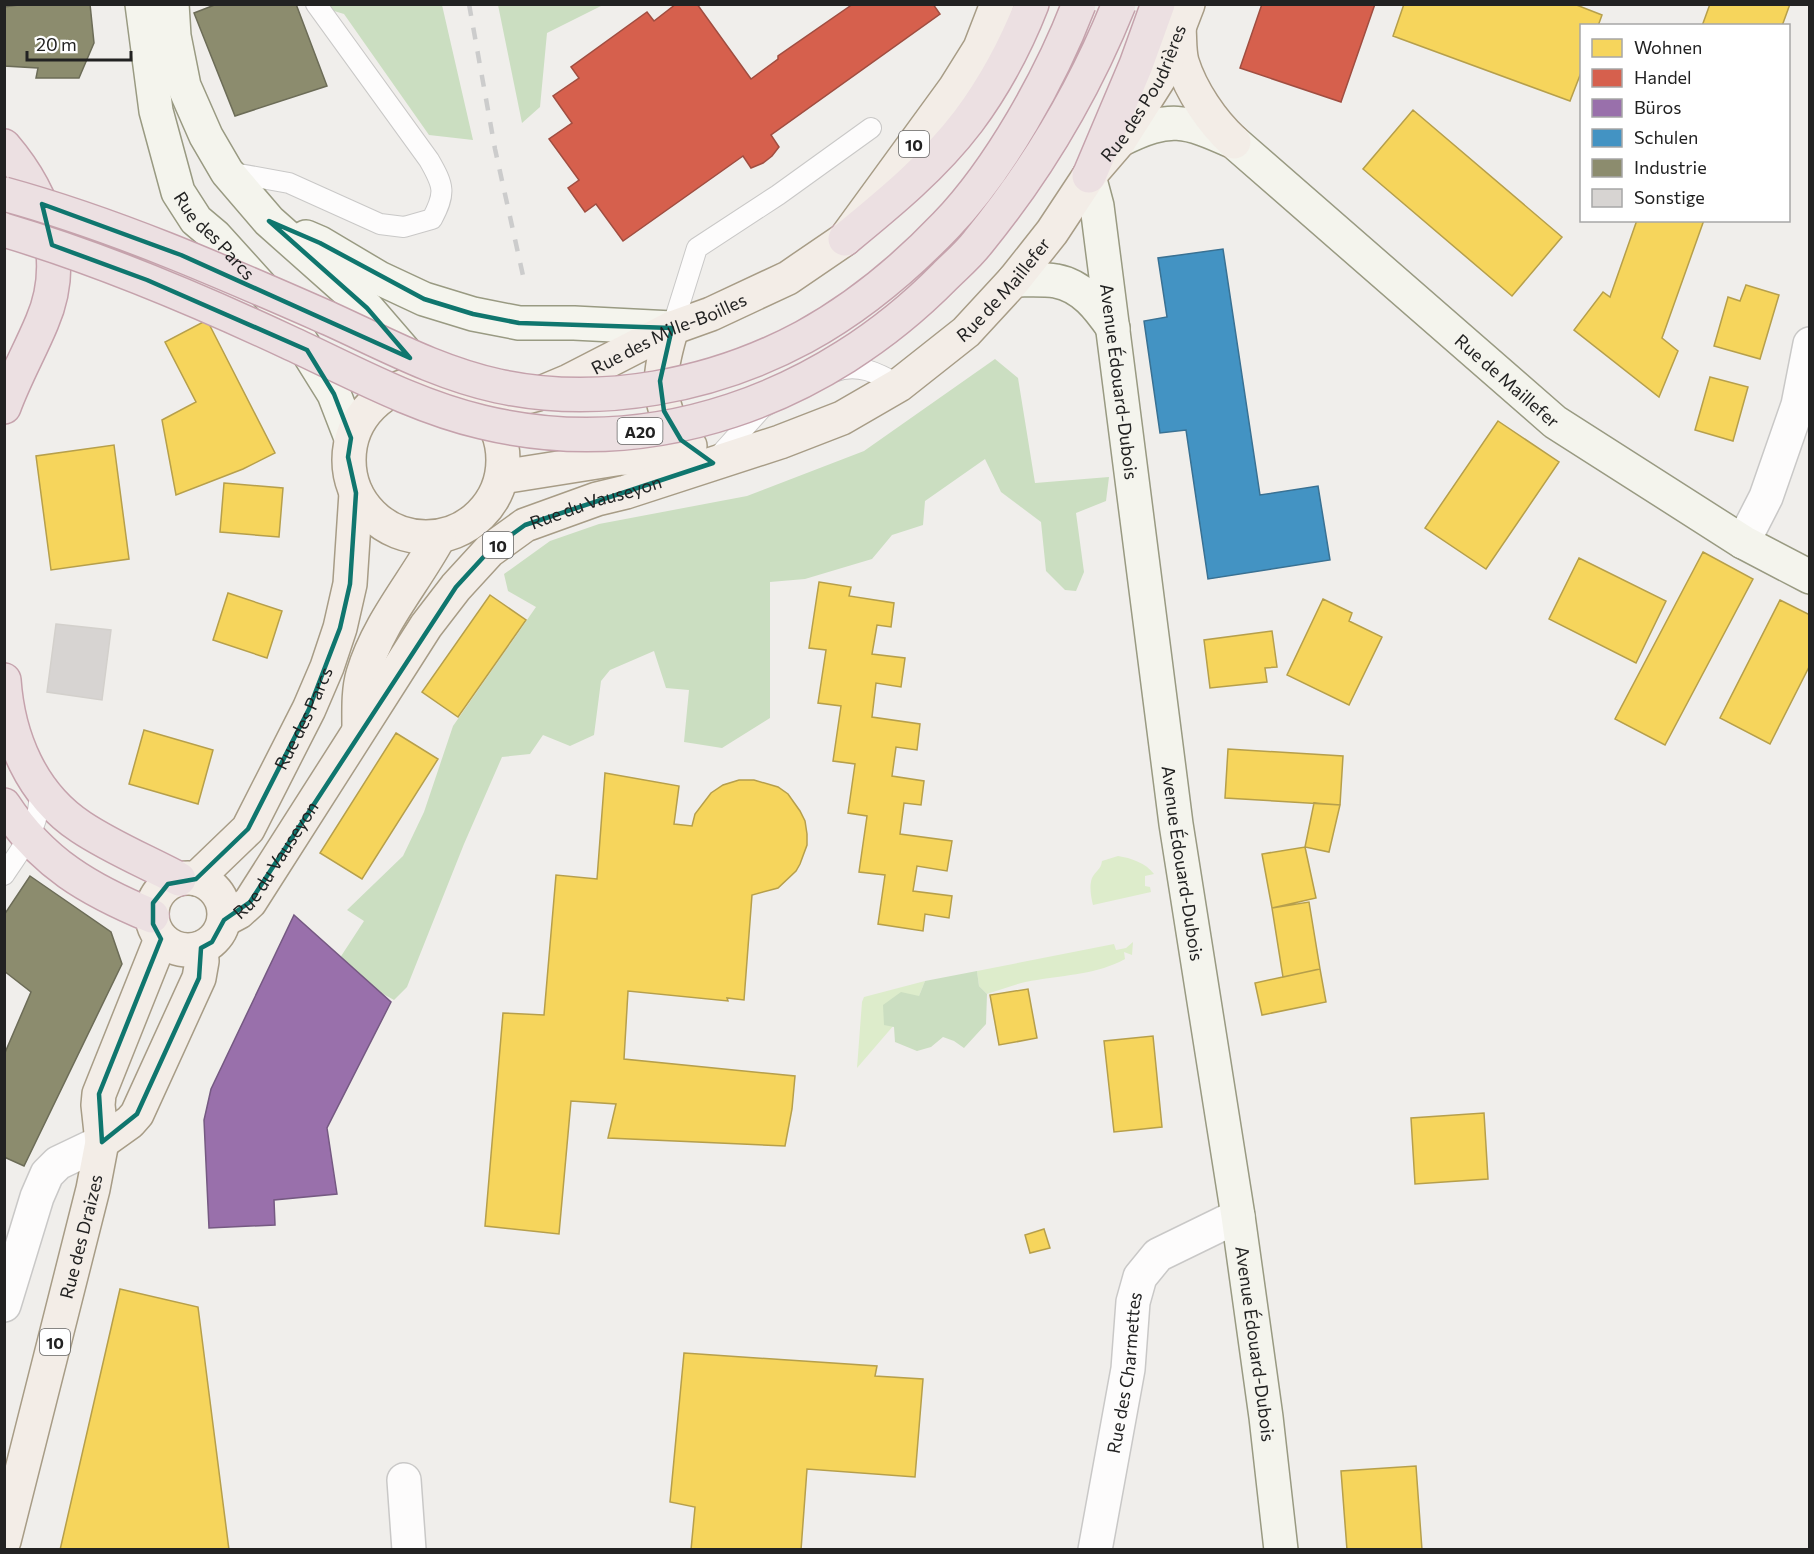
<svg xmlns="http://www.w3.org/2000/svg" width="1814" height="1554" viewBox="0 0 1814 1554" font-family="Commissioner,sans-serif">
<rect width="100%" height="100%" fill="#f0eeeb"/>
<path fill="#ddeccb" d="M1118 856C1131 858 1146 863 1154 874L1145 876V886L1150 887 1151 892 1093 905C1091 897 1089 886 1092 878 1095 871 1101 870 1102 861Z
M1133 942 1132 955 1124 952 1125 959C1098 974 1066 975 1037 980 1020 982 1003 989 987 994L979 986 977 971 1114 944 1116 950 1126 948Z
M925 981 919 996 857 1068 862 1002 864 997Z"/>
<path fill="#cbdec1" d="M314 5H442L473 140 429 135 344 14Z
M498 5H603L547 33 540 107 522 123Z
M995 359 1018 378 1035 483 1109 477 1106 501 1076 513 1084 572 1076 591 1065 590 1046 571 1041 522 1001 492 985 459 925 501 923 525 892 535 872 559 805 579 770 582V718L722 748 684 742 689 690 666 688 654 651 610 670 601 681 594 735 570 746 543 735 530 754 502 757 464 844 407 987 394 1000 334 967 364 921 347 910 403 856 424 812 453 726 536 607 508 591 504 574 550 541 599 524 747 496 864 451Z
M977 971 979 986 987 994 986 1024 964 1048 954 1041 943 1037 931 1047 917 1051 895 1042 894 1027 884 1025 883 1005 901 992 919 996 925 981Z"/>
<path fill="#f6d55c" stroke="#b69f4b" stroke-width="1.5" d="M1404 4H1574L1602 15 1598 26H1582V70L1570 101 1393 36Z
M1710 4H1790L1782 26H1702Z
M1413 110 1562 237 1512 296 1363 169Z
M1637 220H1704L1662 338 1678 351 1659 397 1574 330 1603 292 1610 297Z
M1746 285 1779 295 1760 359 1714 346 1728 297 1740 301Z
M207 320 275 453 243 469 176 495 162 420 196 402 165 342Z
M1710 377 1748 387 1733 441 1695 430Z
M1498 421 1559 462 1486 569 1425 528Z
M114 445 129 559 51 570 36 456Z
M224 483 283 488 279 537 220 532Z
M1703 552 1753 579 1665 745 1615 719Z
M1579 558 1666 601 1636 663 1549 619Z
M819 582 851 587 849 596 894 603 891 627 877 625 872 654 905 658 901 687 876 683 872 717 920 724 917 750 896 747 892 776 924 781 921 805 904 803 900 834 952 841 947 871 917 866 913 891 952 896 949 918 925 914 923 931 878 924 885 875 859 872 867 816 848 813 855 764 833 761 841 706 818 703 826 650 809 648Z
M228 593 282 611 267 658 213 640Z
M490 595 526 620 458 717 422 692Z
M1323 599 1352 613 1349 621 1382 637 1349 705 1287 675Z
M1780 600 1810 615V665L1770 744 1720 718Z
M1272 631 1277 667 1265 668 1267 682 1210 688 1204 640Z
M144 730 213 750 198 804 129 784Z
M396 733 438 759 362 879 320 853Z
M1228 749 1343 756 1340 805 1225 798Z
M605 773 679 786 674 824 692 826 695 814 711 793 723 785 739 780H754L778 787 788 794 800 811 805 821 807 834V845L800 864 796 871 778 888 752 895 744 1000 727 998 728 1001 628 991 624 1059 795 1076 792 1109 785 1146 608 1138 616 1104 571 1101 559 1234 485 1226 503 1013 544 1015 556 875 597 879Z
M1314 803 1340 805 1329 852 1305 847Z
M1305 847 1316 898 1272 908 1262 854Z
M1309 902 1320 969 1283 977 1272 908Z
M1320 969 1326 1002 1262 1015 1255 983Z
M1028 989 1037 1038 999 1045 990 995Z
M1153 1036 1162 1127 1114 1132 1104 1041Z
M1484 1113 1488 1179 1415 1184 1411 1118Z
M1044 1229 1050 1248 1030 1253 1025 1235Z
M120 1289 198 1307 229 1550H60Z
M684 1353 877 1366 875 1376 923 1379 915 1477 807 1469 801 1550H691L695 1507 670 1502Z
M1416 1466 1422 1550H1347L1341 1471Z"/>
<path fill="#d6604d" stroke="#a04d40" stroke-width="1.5" d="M676 4H697L751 79 778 59V56L853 4H933L940 14 771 135 779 147 772 156 763 163 751 168 743 156 623 241 596 204 585 212 568 188 579 180 549 139 572 123 553 96 579 78 571 67 647 12 654 21Z
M1262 4H1375L1341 102 1240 68Z"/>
<path fill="#9970ab" stroke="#755982" stroke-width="1.5" d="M294 915 391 1002 327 1128 337 1194 274 1200 275 1225 209 1228 204 1120 211 1089Z"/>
<path fill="#4393c3" stroke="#397193" stroke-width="1.5" d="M1223 249 1260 495 1318 486 1330 560 1208 579 1186 430 1160 433 1144 321 1167 317 1158 258Z"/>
<path fill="#8c8c6e" stroke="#6c6c57" stroke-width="1.5" d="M26 4H90L94 43 79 78H36L38 68 4 66V7Z
M217 4H296L327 86 235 116 194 13Z
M30 876 111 932 122 964 24 1166 4 1157V1055L31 992 4 971V915Z"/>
<path fill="#d7d4d2" stroke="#d3d0cc" stroke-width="1.5" d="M56 624 111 630 102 700 47 692Z"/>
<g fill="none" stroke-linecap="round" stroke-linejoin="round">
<defs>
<path id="lane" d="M228 172 289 183 380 224 404 227 432 219C446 193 444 186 429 160L316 4
M672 328 697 248 778 195 871 128
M833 372C857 362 878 373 899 385
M717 458 762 408 769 404
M4 875C25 843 40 828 40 788"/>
<g id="street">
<path d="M1743 542 1766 497 1798 405 1810 344"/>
<path d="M4 1305 37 1197 47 1174 58 1163 102 1142"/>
<path d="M404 1480 409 1550"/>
<path id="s1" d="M1095 1550 1128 1369 1133 1302 1140 1277 1158 1255 1238 1216"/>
</g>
<g id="secondary">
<path id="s2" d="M142 4 156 111 178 192 196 220 215 236 281 309 334 394 351 438"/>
<path d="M172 4 174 36 184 86 206 136 227 172 269 221 367 308 411 359"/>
<path id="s3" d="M1120 140C1170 115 1185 120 1234 142L1555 422 1743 542 1810 577"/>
<path id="s4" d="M1089 176 1097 206 1176 824 1238 1216 1266 1417 1281 1550"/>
<path d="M306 237 320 243 379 278 424 299 473 314 519 323H574L672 328"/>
<path d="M1014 280C1028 280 1043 279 1056 281 1083 286 1099 308 1113 328"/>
</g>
<g id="primary">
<path d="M1179 28C1180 39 1179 51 1182 62 1191 91 1212 122 1234 142"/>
<path d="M672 328C662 361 654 393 672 424 677 434 681 440 690 446"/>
<circle cx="426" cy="460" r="77"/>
<path id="s5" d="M483 408 538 394 569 381 672 328 711 314 788 278 845 239 955 88 980 48 997 4"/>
<path d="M502 477 622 458 693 462"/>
<path d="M359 729C359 710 358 691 363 674 378 623 414 583 439 537"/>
<circle cx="188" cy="914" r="36"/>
<path id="s6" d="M196 879 248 829 309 709 327 667 340 628 350 584 356 493"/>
<path id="s7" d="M224 920 239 912 250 902 426 626 456 587 489 551 525 525 597 499 626 492 780 442 842 418 899 385 966 332 1014 280 1052 232 1089 176 1120 140 1160 77 1188 4"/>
<path d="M102 1142 130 1122 137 1114 199 978 202 961 201 948"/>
<path id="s8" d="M4 1541 93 1189 102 1142 98 1105 99 1094 161 939"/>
</g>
<path id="highway" d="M4 146C46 195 69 260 42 322 30 351 15 377 4 407
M1089 176 1136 65 1158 4
M845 239C889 203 934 166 968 121 994 86 1016 45 1032 4
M4 680C8 737 31 794 81 827 111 847 147 862 179 879
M4 805C42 863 89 890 152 916"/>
</defs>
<use href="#lane" stroke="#c9c8c7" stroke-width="22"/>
<use href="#street" stroke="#c9c8c7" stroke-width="36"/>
<use href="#secondary" stroke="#999a82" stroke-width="36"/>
<use href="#primary" stroke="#a79c86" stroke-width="36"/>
<use href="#highway" stroke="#c5a2ac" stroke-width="36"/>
<use href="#lane" stroke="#fdfcfc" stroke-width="20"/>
<use href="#street" stroke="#fdfcfc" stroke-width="33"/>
<use href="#secondary" stroke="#f4f4ed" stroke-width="33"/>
<use href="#primary" stroke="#f3ede7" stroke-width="33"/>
<use href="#highway" stroke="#ece0e2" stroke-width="33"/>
<path stroke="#ccc" stroke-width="4.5" stroke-dasharray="12 12" stroke-linecap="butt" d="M469 4 495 149 524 280"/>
<defs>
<path id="highway-bridge" d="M4 194C117 225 223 272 330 319 385 344 438 373 498 386 600 408 713 386 804 337 857 308 905 268 946 225 1000 169 1051 77 1079 4
M4 230C102 259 196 299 288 342 351 371 414 406 482 422 652 463 824 399 945 276 956 265 968 255 978 242 1037 170 1084 91 1119 4"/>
</defs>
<use href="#highway-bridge" stroke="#c5a2ac" stroke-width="36" stroke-linecap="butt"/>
<use href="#highway-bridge" stroke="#ece0e2" stroke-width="33"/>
</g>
<path fill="none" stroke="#0f766e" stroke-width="4.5" stroke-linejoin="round" d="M42 204 181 255 410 358 367 308 269 221 320 243 424 299 473 314 519 323 672 328 660 381 664 411 681 440 713 463 525 525 489 551 456 587 250 902 224 920 212 942 201 948 199 978 137 1114 102 1142 99 1094 161 939 153 924V903L168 884 196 879 248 829 309 709 340 628 350 584 356 493 348 457 351 438 334 394 307 350 147 280 52 245Z"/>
<g text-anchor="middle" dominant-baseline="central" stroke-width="6" stroke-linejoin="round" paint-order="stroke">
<g fill="#fff" stroke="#646464" stroke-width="1.5">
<rect x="899" y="131" width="30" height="26" rx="4.5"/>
<rect x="617.5" y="418" width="45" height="26" rx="4.5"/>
<rect x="483" y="532" width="30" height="26" rx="4.5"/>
<rect x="40" y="1329" width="30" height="26" rx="4.5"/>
</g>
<g font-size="16" font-weight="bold" fill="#222">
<text x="914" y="144">10</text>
<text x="640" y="431">A20</text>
<text x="498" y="545">10</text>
<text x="55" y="1342">10</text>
</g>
<g font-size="18" fill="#222" stroke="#fff">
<text stroke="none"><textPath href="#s7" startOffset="1287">Rue des Poudrières</textPath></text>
<text stroke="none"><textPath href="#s2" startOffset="249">Rue des Parcs</textPath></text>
<text stroke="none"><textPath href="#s7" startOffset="1044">Rue de Maillefer</textPath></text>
<text stroke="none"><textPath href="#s5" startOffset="201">Rue des Mille-Boilles</textPath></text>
<text stroke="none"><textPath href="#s3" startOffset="483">Rue de Maillefer</textPath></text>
<text stroke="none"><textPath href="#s4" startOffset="208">Avenue Édouard-Dubois</textPath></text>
<text stroke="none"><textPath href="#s7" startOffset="576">Rue du Vauseyon</textPath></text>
<text stroke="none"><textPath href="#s6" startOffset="196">Rue des Parcs</textPath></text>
<text stroke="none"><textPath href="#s7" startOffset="81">Rue du Vauseyon</textPath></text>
<text stroke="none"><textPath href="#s4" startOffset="694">Avenue Édouard-Dubois</textPath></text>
<text stroke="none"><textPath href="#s8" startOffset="314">Rue des Draizes</textPath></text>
<text stroke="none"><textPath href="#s4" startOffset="1180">Avenue Édouard-Dubois</textPath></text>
<text stroke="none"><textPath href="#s1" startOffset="180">Rue des Charmettes</textPath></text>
</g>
</g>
<rect width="1814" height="1554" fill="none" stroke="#222222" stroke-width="12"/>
<rect x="1580" y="24" width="210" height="198" fill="#ffffff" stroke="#a7a7a7" stroke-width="1.5"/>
<rect x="1592" y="39" width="30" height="18" fill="#f6d55c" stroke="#a7a7a7" stroke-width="1.5"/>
<text x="1634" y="54" font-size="18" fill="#222222">Wohnen</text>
<rect x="1592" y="69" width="30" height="18" fill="#d6604d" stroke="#a7a7a7" stroke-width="1.5"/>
<text x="1634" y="84" font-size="18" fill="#222222">Handel</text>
<rect x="1592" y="99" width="30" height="18" fill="#9970ab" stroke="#a7a7a7" stroke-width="1.5"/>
<text x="1634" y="114" font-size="18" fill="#222222">Büros</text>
<rect x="1592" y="129" width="30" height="18" fill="#4393c3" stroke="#a7a7a7" stroke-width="1.5"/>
<text x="1634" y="144" font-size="18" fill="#222222">Schulen</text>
<rect x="1592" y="159" width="30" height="18" fill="#8c8c6e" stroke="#a7a7a7" stroke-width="1.5"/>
<text x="1634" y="174" font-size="18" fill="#222222">Industrie</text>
<rect x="1592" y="189" width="30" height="18" fill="#d7d4d2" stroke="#a7a7a7" stroke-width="1.5"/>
<text x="1634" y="204" font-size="18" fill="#222222">Sonstige</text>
<path d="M27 51v9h104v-9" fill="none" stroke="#222222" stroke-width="3"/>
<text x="36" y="51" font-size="18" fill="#222222" stroke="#ffffff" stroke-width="4.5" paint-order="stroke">20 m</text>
</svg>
